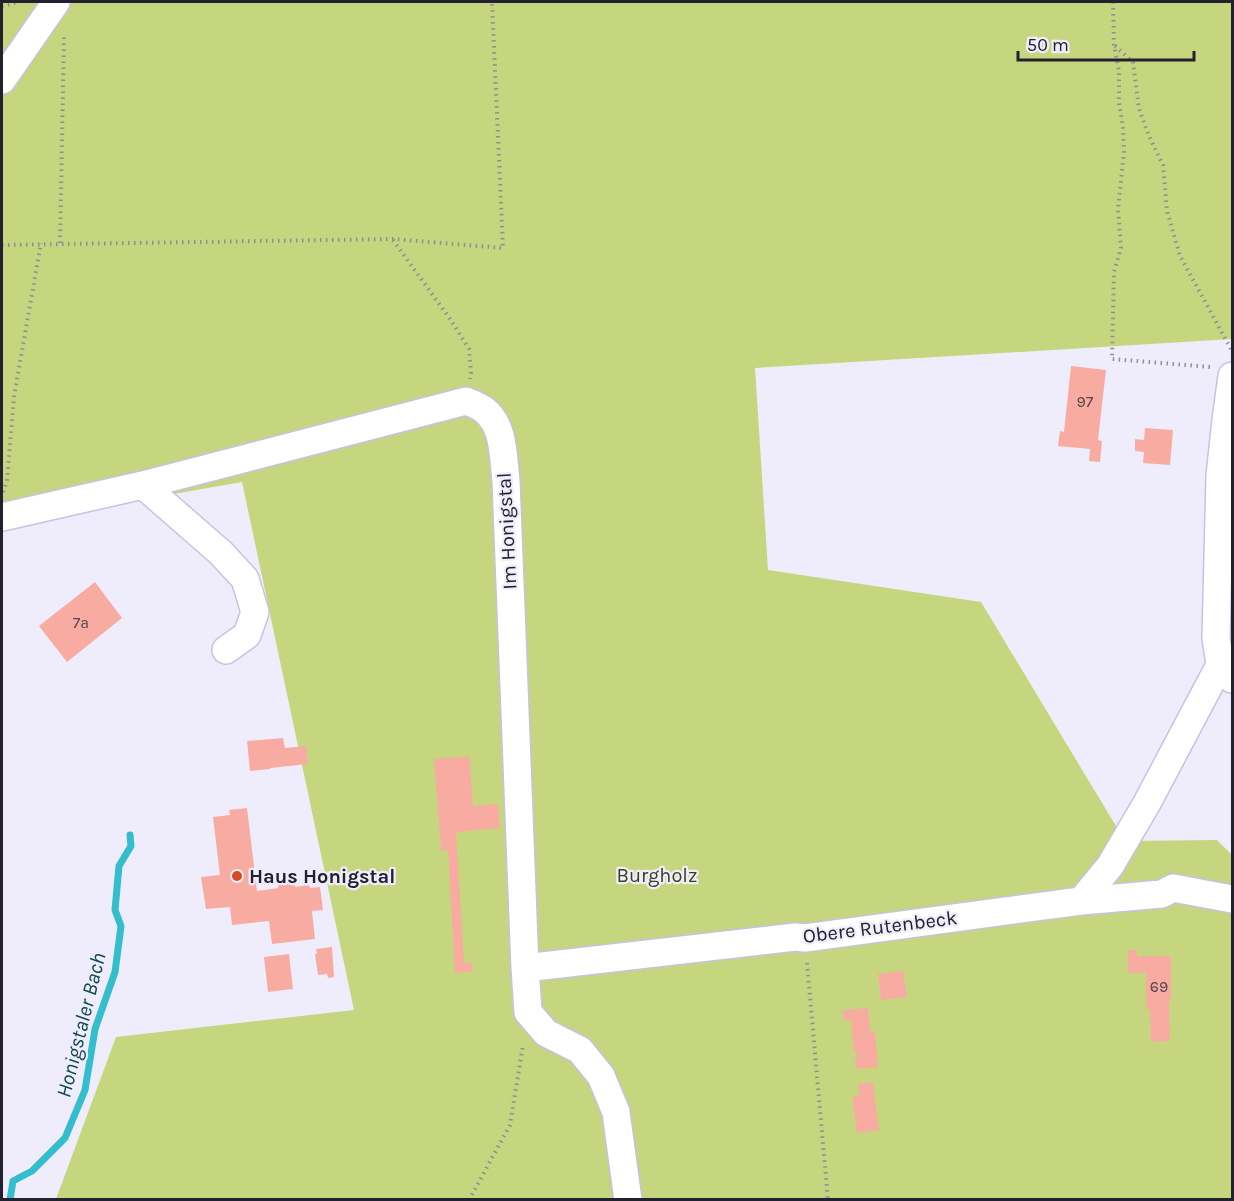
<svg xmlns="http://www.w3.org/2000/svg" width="1234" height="1201" viewBox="0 0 1234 1201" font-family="Karla,sans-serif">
<rect width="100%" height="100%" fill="#efedfb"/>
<path fill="#c5d67e" d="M2 2H1232V339L755 368 768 570 981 602 1125 841 1217 840 1232 855V1199H56L116 1037 354 1010 242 482 2 524Z"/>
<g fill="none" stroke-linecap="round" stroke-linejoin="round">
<path stroke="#34bdcc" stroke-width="7" d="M10 1200 13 1181 32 1171 65 1138 85 1090 95 1029 115 972 121 926 115 910 119 866 131 846 130 835"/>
</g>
<path fill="#f8aca1" d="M1071 366 1106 370 1098 440 1102 441 1100 462 1089 461 1090 449 1058 446 1060 431 1064 432Z
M1145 428 1173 430 1170 465 1143 463 1144 452 1135 451V439L1144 440Z
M95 582 122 618 67 662 39 626Z
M283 738 285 748 306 746 308 764 270 768V769L250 771 247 741Z
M469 756 473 806 498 804 500 828 456 832 464 963 472 962 473 971 455 973 448 850 441 851 434 759Z
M247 808 257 891 278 888V882L295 880V887L309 885 310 888 320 887 323 910 312 911 315 939 272 944 269 921 232 925 230 907 206 909 201 877 220 875 213 817 230 815 229 810Z
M332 947 334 977 328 978 327 974 318 975 315 954H317L316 949Z
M1128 950H1137V956H1171V1000H1169L1170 1041 1151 1042 1150 1009H1146V973H1128Z
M289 954 293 989 268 992 264 957Z
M903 971 907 997 881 1000 878 974Z
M868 1008 870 1031H875L878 1067 856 1069 855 1058H857V1053H854L851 1020 844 1021 843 1010Z
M873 1082 879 1130 857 1133 852 1097 859 1096 858 1084Z"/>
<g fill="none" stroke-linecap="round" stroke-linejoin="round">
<defs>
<path id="minor" d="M2 80 56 2
M1232 376 1226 420 1220 476 1216 638 1220 665 1232 679
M143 485 221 553 245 579 255 612 247 635 226 650
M2 517 143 485 466 401C472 403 478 406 483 409 505 425 503 458 506 481L525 968 528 1012 546 1033 580 1050 601 1076 616 1112 628 1200
M1081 901 1110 866 1147 803 1220 665
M525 968 795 937 805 938 1081 901 1162 894 1173 888 1232 899"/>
</defs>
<use href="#minor" stroke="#c8c1e3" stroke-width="30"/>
<path stroke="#908d9b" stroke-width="4" stroke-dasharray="1.5 4.5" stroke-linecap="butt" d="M1113 2 1114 45 1119 71V103L1123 127 1124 152 1118 209 1121 248 1114 272 1112 359 1211 367
M2 6 19 2
M1115 46 1133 62 1139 109 1149 136 1163 165 1167 211 1180 256 1232 351
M393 240 450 319 469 349 471 372 470 379
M60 243 64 37
M2 245 393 239 503 248 492 2
M3 492 7 481 14 396 41 243
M807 963 828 1200
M469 1200 510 1125 523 1045"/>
<use href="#minor" stroke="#fff" stroke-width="27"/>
</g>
<circle fill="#d54c23" stroke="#efedfb" stroke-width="2" cx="237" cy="876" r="6"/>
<g text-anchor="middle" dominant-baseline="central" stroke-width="4.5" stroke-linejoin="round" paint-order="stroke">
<g font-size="16" fill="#59444b">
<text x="1085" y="401">97</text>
<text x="81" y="622">7a</text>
<text x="1159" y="986">69</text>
</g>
<g font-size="20" fill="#24212e" stroke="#efedfb">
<text transform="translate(507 531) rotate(-93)">Im Honigstal</text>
<text transform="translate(880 927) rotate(-7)">Obere Rutenbeck</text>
</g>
<g font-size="20" fill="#3a401b" stroke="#efedfb">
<text x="657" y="875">Burgholz</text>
</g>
<g font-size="20" font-weight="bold" fill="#24212e" stroke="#efedfb" text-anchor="start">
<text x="249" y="876">Haus Honigstal</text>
</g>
<g font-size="21" font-style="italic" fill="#0d484f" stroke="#efedfb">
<text transform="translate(81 1025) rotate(-76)">Honigstaler Bach</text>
</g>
</g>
<rect width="1234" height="1201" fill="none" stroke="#24212e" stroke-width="6"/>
<path d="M1018 51v9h176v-9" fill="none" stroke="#24212e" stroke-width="3"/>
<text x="1027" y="51" font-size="18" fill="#24212e" stroke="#efedfb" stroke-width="4.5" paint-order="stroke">50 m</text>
</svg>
